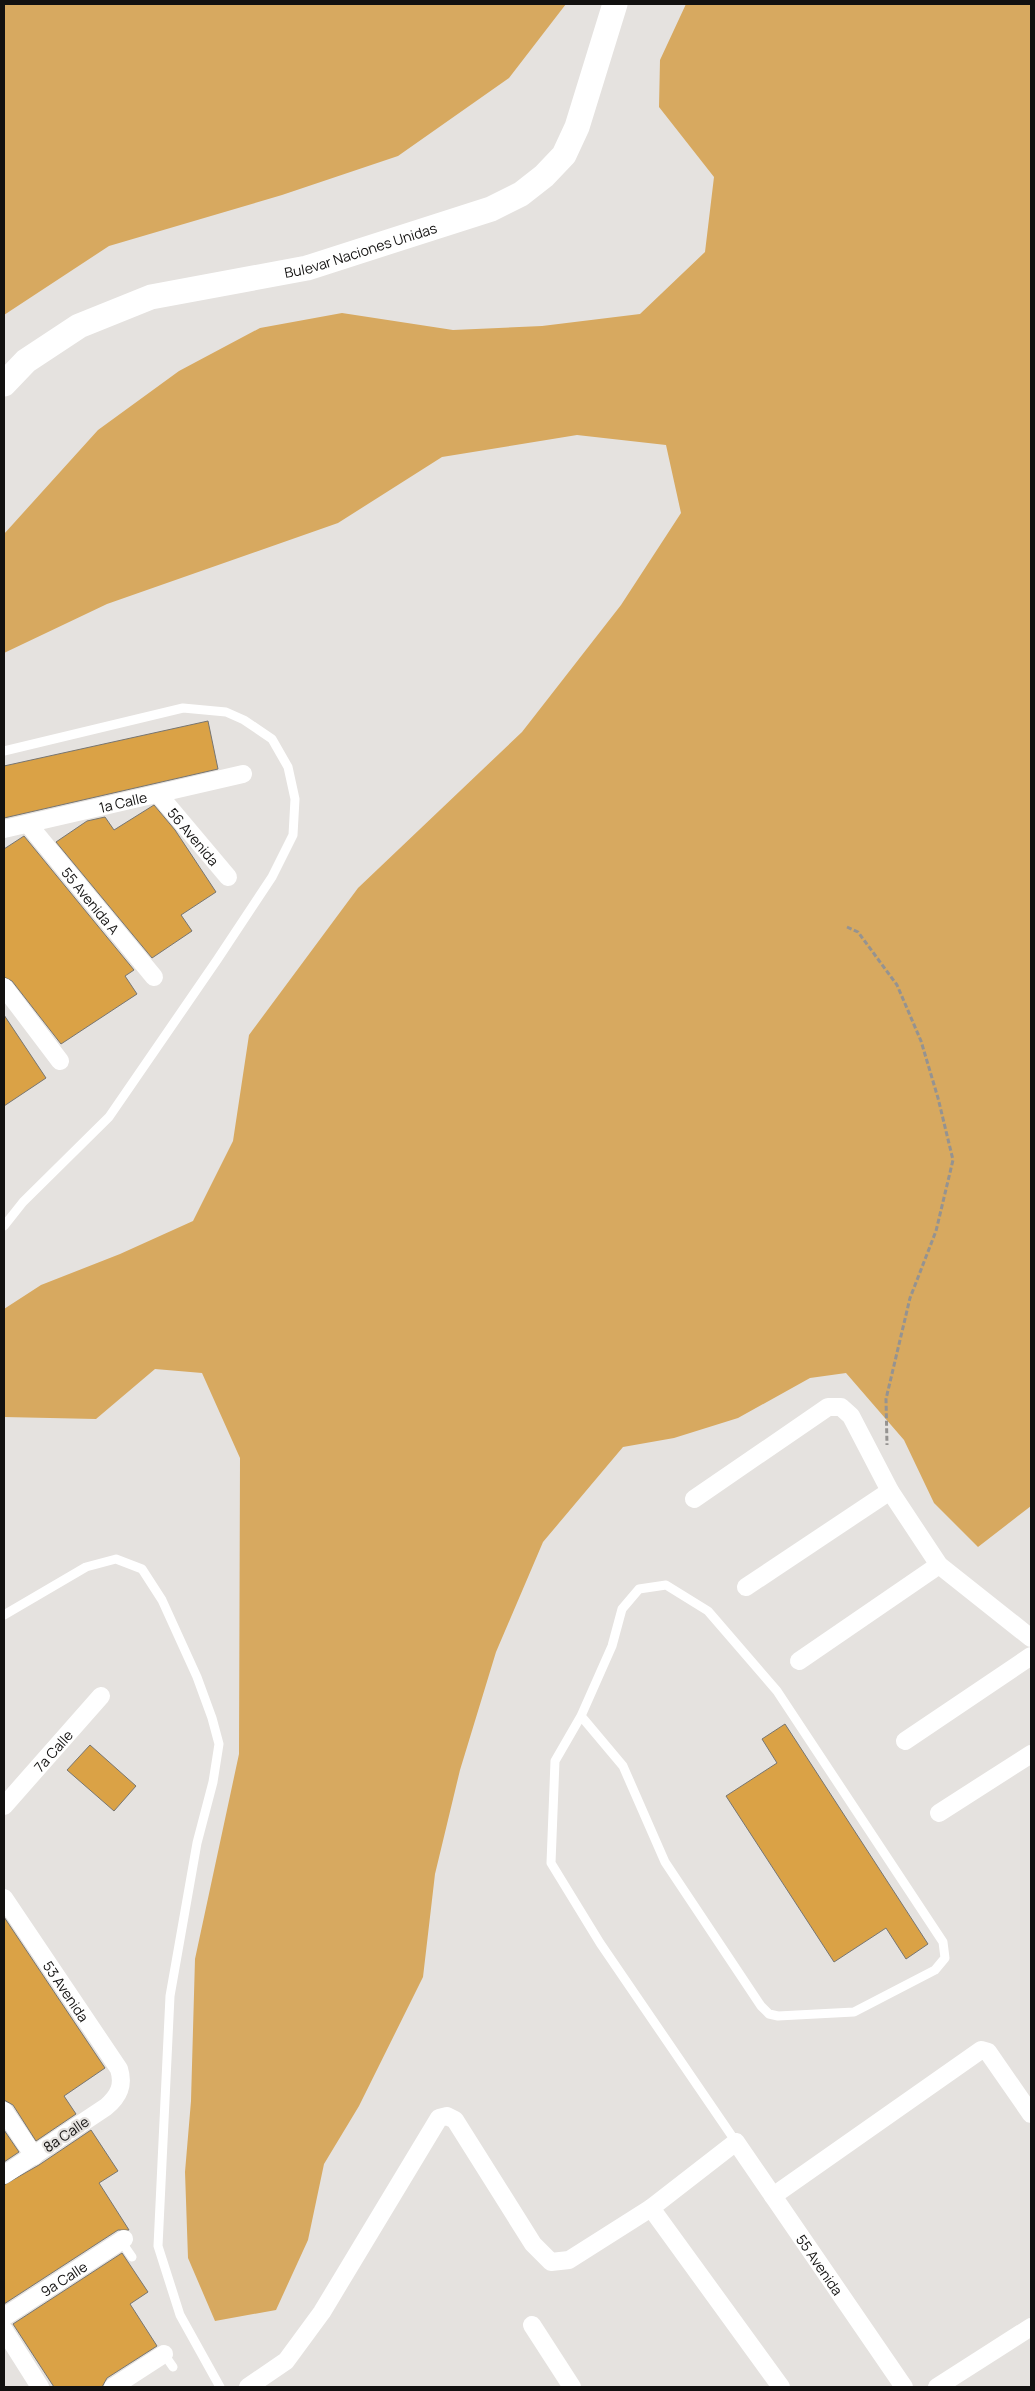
<svg xmlns="http://www.w3.org/2000/svg" width="1035" height="2391" viewBox="0 0 1035 2391" font-family="Manrope,sans-serif">
<rect width="100%" height="100%" fill="#e5e2df"/>
<path fill="#d7a960" d="M4 4H566L509 78 398 156 282 195 109 246 4 315Z
M686 4H1031V1506L978 1547 934 1503 904 1440 846 1373 810 1378 738 1418 674 1438 623 1447 543 1542 496 1652 460 1770 435 1874 423 1977 359 2106 324 2164 308 2240 276 2310 215 2321 188 2258 185 2172 191 2101 195 1959 239 1754 240 1458 202 1373 155 1369 96 1419 4 1417V1309L41 1285 120 1254 193 1221 233 1141 249 1035 358 888 522 732 621 605 681 513 666 445 577 435 442 457 338 523 107 604 4 653V534L98 430 179 371 260 328 342 313 453 330 542 326 640 314 705 252 714 177 659 107 660 60Z"/>
<path fill="#daa246" stroke="#777571" d="M208 721 218 769 4 818V766Z
M154 805 175 830 216 892 181 915 192 931 152 958 56 842 87 821 105 817 114 830Z
M24 836 134 970 125 976 137 994 61 1044 12 981 4 977V849Z
M4 1015 46 1078 4 1106Z
M785 1724 928 1944 906 1959 886 1928 834 1962 726 1796 777 1763 762 1739Z
M90 1745 136 1786 114 1811 67 1770Z
M4 1917 105 2068 64 2096 76 2114 36 2141 13 2105 4 2100Z
M4 2130 19 2152 4 2162Z
M91 2130 118 2171 99 2183 129 2230H118L4 2304V2185L39 2165Z
M122 2253 148 2292 130 2304 157 2346 107 2378 102 2387H54L13 2324Z"/>
<g fill="none" stroke-linecap="round" stroke-linejoin="round">
<path stroke="#959391" stroke-width="3" stroke-dasharray="5 2.5" stroke-linecap="butt" d="M847 927 858 932 897 985 921 1041 938 1098 953 1160 936 1231 910 1298 886 1399 887 1445"/>
<path stroke="#fff" stroke-width="9" d="M4 751 183 708 226 712 244 720 272 739 288 767 295 799 293 835 272 877 217 960 109 1117 23 1202 4 1226
M4 1615 86 1567 116 1559 142 1569 162 1600 197 1677 212 1718 219 1744 213 1782 197 1843 170 1996 158 2246 180 2315 220 2387
M581 1716 623 1766 665 1862 761 2006 769 2014 778 2016 854 2012 935 1970 945 1958 943 1942 777 1691 708 1611 666 1585 639 1589 622 1609 612 1646 581 1716 555 1761 551 1863 600 1943 736 2142
M121 2241 132 2257
M164 2354 173 2367"/>
<g stroke="#fff" stroke-width="18">
<path id="s1" d="M159 795 228 877"/>
<path id="s2" d="M28 824 154 977"/>
<path id="s3" d="M4 829 243 774"/>
<path d="M4 987 60 1061"/>
<path d="M694 1499 828 1407H841L851 1416 890 1491 939 1565 1031 1638"/>
<path d="M746 1587 890 1491"/>
<path d="M799 1661 939 1565"/>
<path d="M905 1741 1031 1656"/>
<path id="s4" d="M4 1806 101 1696"/>
<path d="M939 1813 1031 1754"/>
<path id="s5" d="M4 1898 119 2069C124 2085 119 2096 106 2107L4 2175"/>
<path d="M4 2111 34 2156"/>
<path d="M773 2196 981 2050 988 2052 1031 2114"/>
<path d="M651 2208 781 2387"/>
<path id="s6" d="M4 2317 124 2239"/>
<path d="M532 2325 572 2387"/>
<path d="M4 2330 40 2387"/>
<path d="M113 2387 164 2354"/>
<path id="s7" d="M248 2387 286 2361 322 2312 439 2118 447 2116 455 2120 533 2244 551 2262 569 2260 651 2208 736 2142 904 2387"/>
<path d="M937 2387 1031 2327"/>
</g>
<path stroke="#fff" stroke-width="25" id="s8" d="M4 384 26 361 79 326 151 297 307 268 491 209 521 194 544 176 564 155 577 127 615 4"/>
</g>
<g text-anchor="middle" dominant-baseline="central" stroke-width="4.5" stroke-linejoin="round" paint-order="stroke">
<g font-size="14" fill="#121110" stroke="#e5e2df">
<text stroke="none"><textPath href="#s8" startOffset="388">Bulevar Naciones Unidas</textPath></text>
<text stroke="none"><textPath href="#s3" startOffset="122">1a Calle</textPath></text>
<text stroke="none"><textPath href="#s1" startOffset="54">56 Avenida</textPath></text>
<text stroke="none"><textPath href="#s2" startOffset="99">55 Avenida A</textPath></text>
<text stroke="none"><textPath href="#s4" startOffset="74">7a Calle</textPath></text>
<text stroke="none"><textPath href="#s5" startOffset="112">53 Avenida</textPath></text>
<text transform="translate(66 2134) rotate(-34)">8a Calle</text>
<text stroke="none"><textPath href="#s7" startOffset="894">55 Avenida</textPath></text>
<text stroke="none"><textPath href="#s6" startOffset="71">9a Calle</textPath></text>
</g>
</g>
<rect width="1035" height="2391" fill="none" stroke="#121110" stroke-width="10"/>
</svg>
